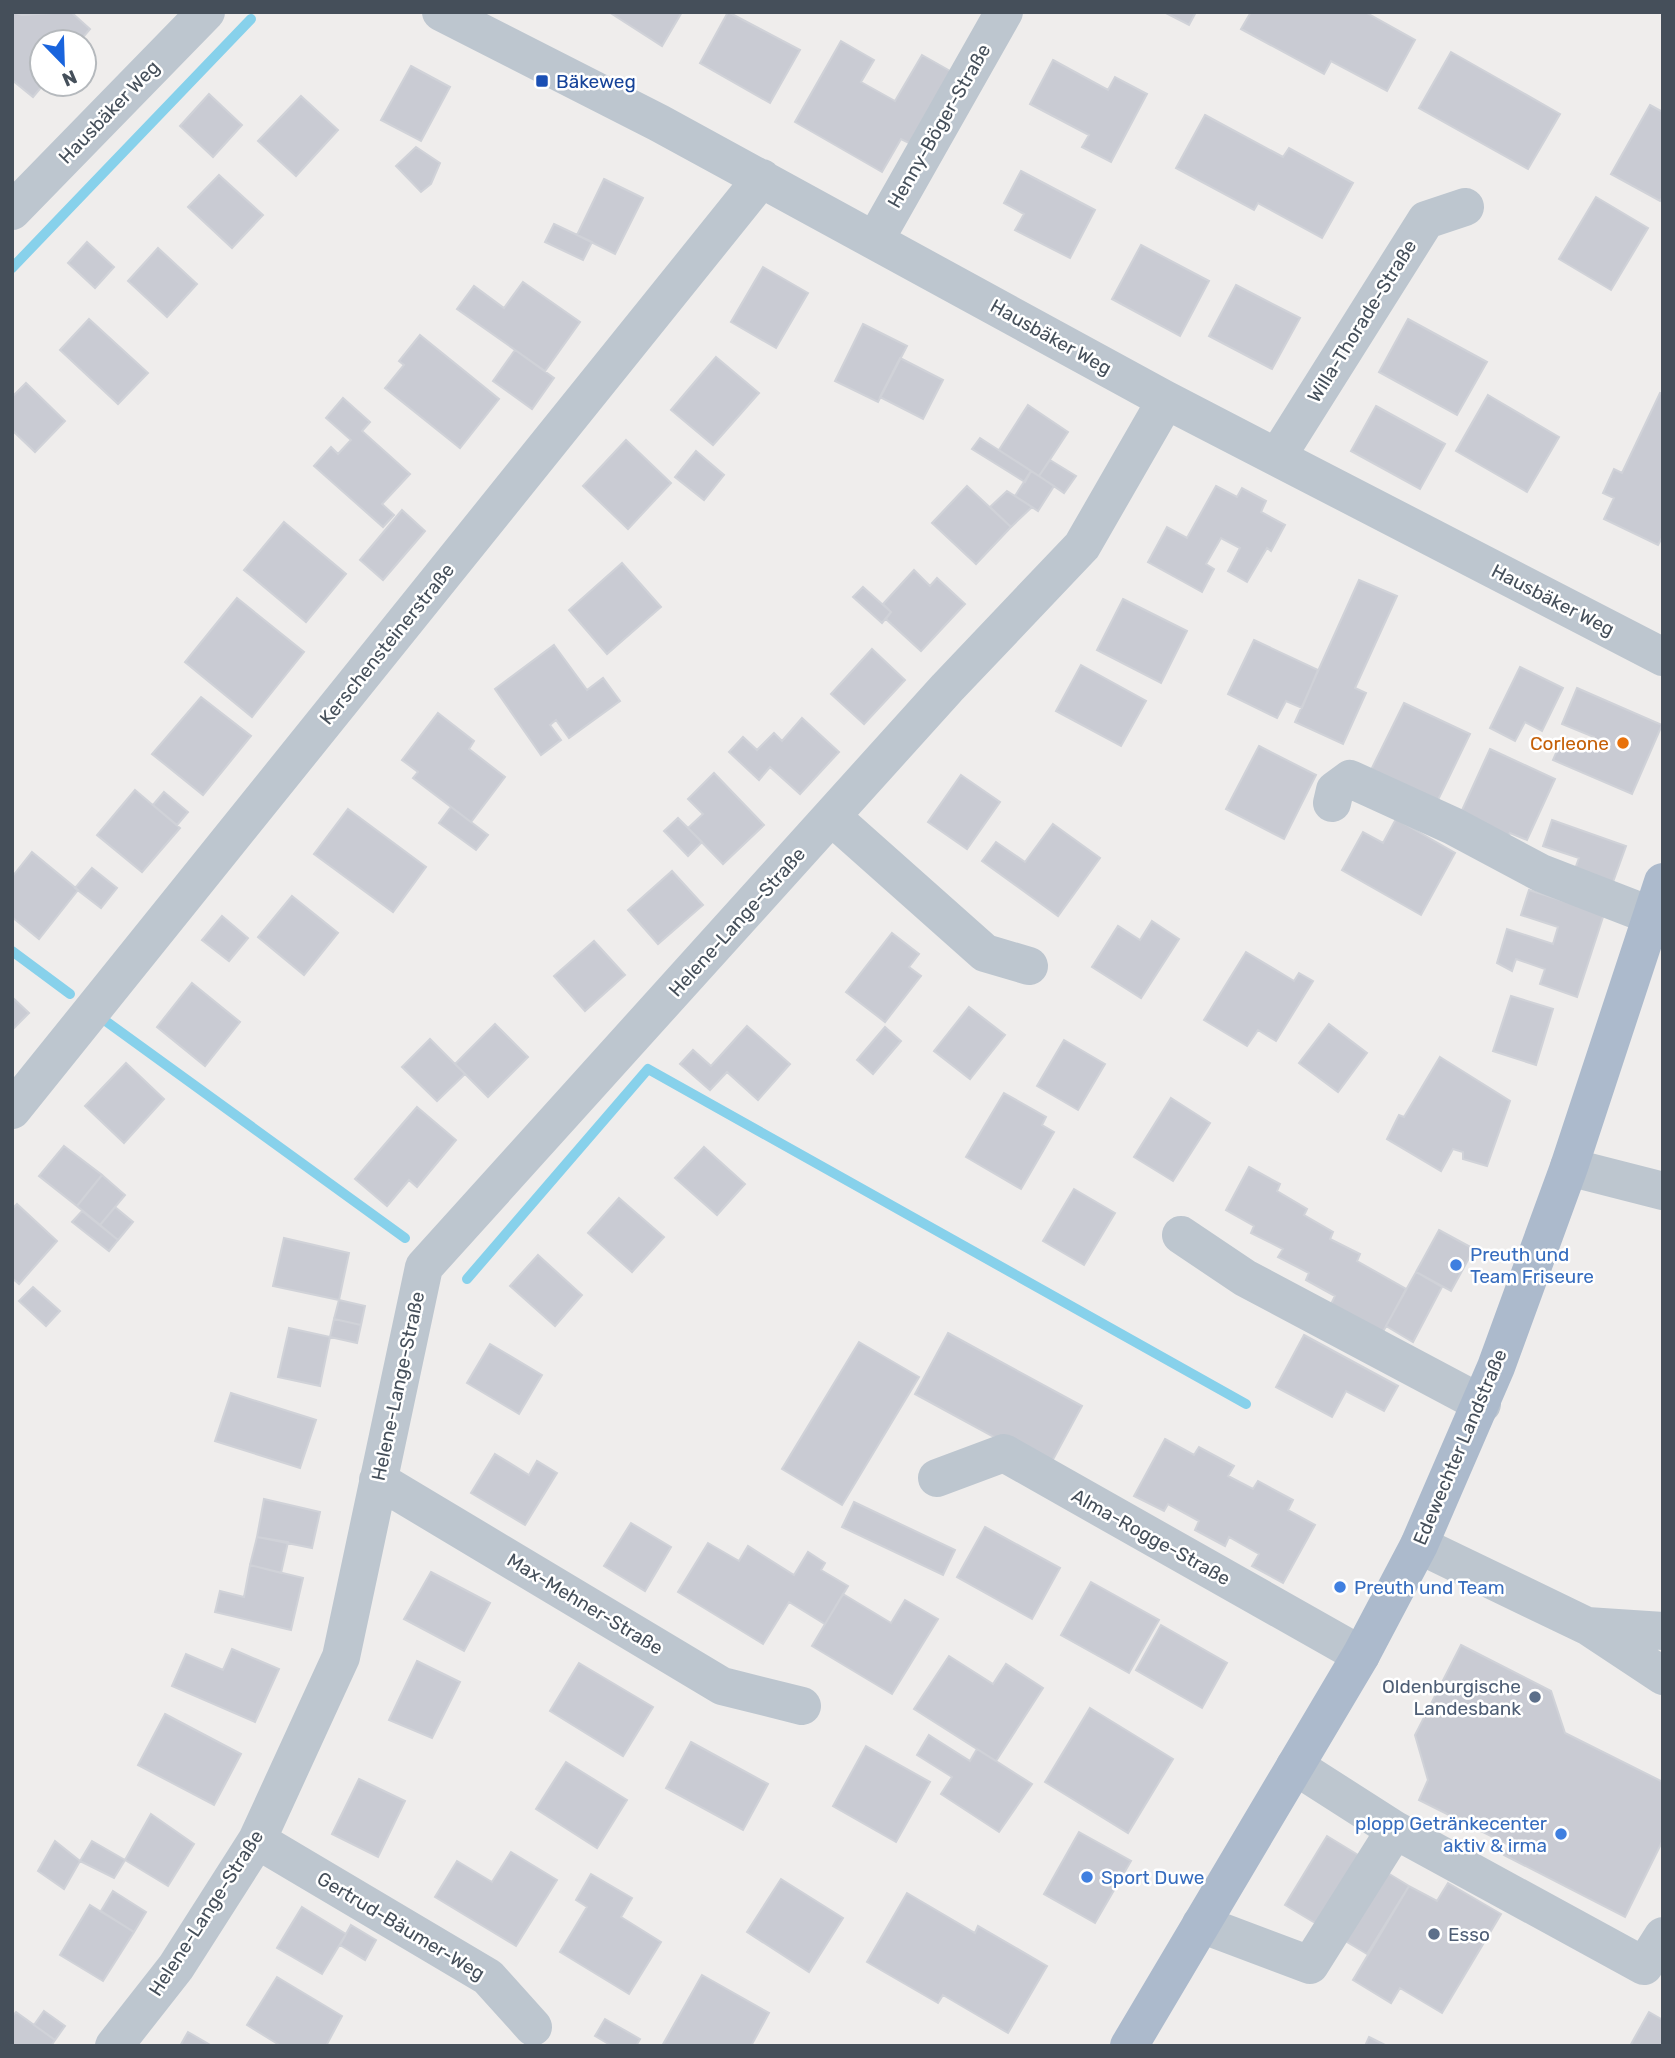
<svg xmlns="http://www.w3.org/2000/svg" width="1675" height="2058" viewBox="0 0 1675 2058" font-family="Rubik,sans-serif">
<rect width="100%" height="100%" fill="#efedec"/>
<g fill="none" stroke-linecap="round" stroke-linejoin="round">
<path stroke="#87d1eb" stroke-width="10" d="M12 268 251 19
M12 951 70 994
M107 1022 405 1238
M467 1279 648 1069 1246 1404"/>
</g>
<path fill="#c9cbd3" stroke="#d0d2d8" stroke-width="2" d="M12 12 22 15 71 12 90 29 79 42H42L44 84 33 97 12 80Z
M609 12H682L662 46Z
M728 12 800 50 770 103 700 63Z
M1164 12H1196L1189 25Z
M1251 12H1365L1415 40 1387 91 1331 61 1324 74 1241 29Z
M841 41 874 60 861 82 895 101 922 55 959 76 917 147 901 139 882 172 795 122Z
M1451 52 1560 114 1528 169 1419 108Z
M1053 60 1108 90 1115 77 1147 94 1111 162 1082 147 1089 135 1030 104Z
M411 66 450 87 421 141 381 120Z
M209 94 242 125 213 157 180 126Z
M301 96 338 130 296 176 258 141Z
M1650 105 1663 112V196L1660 201 1611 174Z
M1205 115 1283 157 1289 148 1353 183 1322 238 1258 203 1254 210 1176 168Z
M416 147 440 163 431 184 421 192 396 166Z
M1021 171 1095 210 1070 258 1015 230 1024 214 1004 203Z
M219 175 263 215 232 248 188 207Z
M604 179 643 198 615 254 577 235Z
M1596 197 1648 228 1611 290 1559 259Z
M554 224 592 242 583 260 545 242Z
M87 242 114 267 95 288 68 263Z
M1141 245 1209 281 1180 336 1112 299Z
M158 248 197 284 167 317 128 281Z
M763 267 808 293 776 348 731 322Z
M523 282 580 322 545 371 457 309 474 286 504 308Z
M1236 285 1300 318 1272 369 1209 336Z
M89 319 148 373 118 404 60 350Z
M1408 319 1487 362 1457 415 1379 372Z
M863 324 907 346 878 402 835 381Z
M420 335 499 399 460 448 385 388 404 365 399 361Z
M515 350 554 378 532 409 493 381Z
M716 357 759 393 713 445 671 410Z
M900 358 943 380 923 419 880 397Z
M26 383 65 421 35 452 12 430V397Z
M1660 393 1663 394V536L1658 545 1604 519 1614 498 1603 493 1614 469 1622 473Z
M1488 395 1559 437 1527 492 1456 451Z
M343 398 370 422 362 431 410 474 382 504 394 515 383 527 314 466 331 447 338 454 351 440 326 418Z
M1028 405 1068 432 1039 476 999 450Z
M1376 406 1445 444 1420 489 1351 451Z
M980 438 1031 471 1025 482 972 449Z
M626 440 671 483 628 529 583 486Z
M696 451 724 475 704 500 675 477Z
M1050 460 1076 476 1064 493 1039 476Z
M1031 471 1054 486 1038 511 1015 496Z
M967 486 1011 527 976 564 932 523Z
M1216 486 1237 497 1242 488 1266 501 1261 512 1285 525 1271 551 1267 548 1247 582 1228 571 1240 548 1221 538 1206 564 1214 569 1202 592 1148 562 1167 527 1187 538Z
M1007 491 1032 507 1011 527 990 507Z
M402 510 425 531 383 580 360 560Z
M284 522 346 574 306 622 244 570Z
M622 563 661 607 607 654 569 610Z
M914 570 930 586 937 578 965 604 921 651 886 619 891 612 883 604Z
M1359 580 1397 596 1355 688 1366 693 1343 744 1295 722Z
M863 587 891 612 882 623 853 597Z
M237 598 304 652 252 717 185 662Z
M1123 599 1187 631 1161 683 1097 650Z
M1254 640 1318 670 1302 708 1286 701 1277 718 1228 694Z
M554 645 587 690 603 678 620 701 569 738 556 720 550 725 561 740 541 755 495 689Z
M872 649 905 680 864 724 831 694Z
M1081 665 1146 701 1121 746 1056 711Z
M1520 667 1563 688 1542 731 1525 722 1515 741 1490 728Z
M1577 688 1662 725 1632 794 1553 760 1563 737 1589 748 1594 737 1562 724Z
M201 697 251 736 203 795 152 754Z
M1404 703 1470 734 1436 804 1370 772Z
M438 713 474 741 469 749 505 777 471 822 413 778 418 772 402 760Z
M802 718 839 752 800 794 770 767 759 780 729 752 743 737 757 750 774 733 782 741Z
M1259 746 1316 775 1284 839 1226 809Z
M1490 749 1555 779 1527 840 1510 833 1506 841 1458 819Z
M714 773 764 825 723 864 688 828 703 814 688 799Z
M961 775 1000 802 967 849 928 822Z
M135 790 180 828 142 872 97 835Z
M164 792 188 812 177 825 153 805Z
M451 807 488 835 476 850 439 823Z
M348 809 426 867 393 912 314 854Z
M678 818 702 842 688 856 664 831Z
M1396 819 1455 853 1421 915 1342 870 1363 832 1383 843Z
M1552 820 1626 846 1613 882 1575 869 1579 858 1543 846Z
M1053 824 1100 858 1058 916 982 861 996 842 1025 862Z
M32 852 78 890 39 939 12 917V877Z
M92 868 117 888 101 908 75 888Z
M672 871 703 905 658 944 628 910Z
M1529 890 1604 914 1577 997 1540 984 1545 969 1516 959 1512 971 1497 963 1507 929 1553 944 1558 927 1521 915Z
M292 896 338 933 304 975 258 937Z
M222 916 248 938 229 961 202 940Z
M1152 921 1179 939 1141 998 1092 967 1118 926 1140 940Z
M892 933 919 954 909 967 921 976 885 1022 846 992Z
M594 941 625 975 585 1011 554 976Z
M1246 952 1294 981 1299 973 1313 981 1276 1041 1258 1030 1247 1046 1204 1020Z
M192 983 240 1022 205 1066 157 1027Z
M1511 996 1553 1009 1536 1065 1493 1051Z
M12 997 29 1013 12 1030Z
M969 1007 1005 1035 970 1079 934 1051Z
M495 1024 528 1057 488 1097 455 1064Z
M1329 1024 1367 1053 1338 1092 1299 1063Z
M747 1026 790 1064 758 1100 727 1072 710 1090 680 1064 693 1050 711 1066Z
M885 1027 901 1041 873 1074 857 1060Z
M430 1039 465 1074 437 1101 402 1067Z
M1064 1040 1105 1064 1078 1110 1037 1086Z
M1440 1057 1510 1101 1487 1166 1463 1159V1152L1453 1149 1441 1171 1387 1139 1399 1115 1404 1117Z
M126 1063 164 1099 124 1143 85 1106Z
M1004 1093 1046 1117 1042 1125 1054 1132 1021 1189 966 1157Z
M1171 1098 1210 1123 1173 1181 1134 1157Z
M417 1107 456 1140 417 1187 409 1180 387 1206 355 1179Z
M64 1146 102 1175 77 1206 39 1176Z
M704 1147 745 1184 717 1215 675 1178Z
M1249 1167 1280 1184 1277 1191 1307 1209 1304 1215 1333 1232 1330 1239 1360 1254 1357 1261 1406 1289 1383 1332 1331 1304 1335 1296 1306 1280 1309 1273 1278 1257 1283 1249 1251 1233 1254 1226 1226 1210Z
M102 1175 125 1195 100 1225 77 1206Z
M1074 1189 1115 1213 1084 1265 1043 1241Z
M619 1198 664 1237 632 1272 588 1233Z
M17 1204 57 1241 19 1284 12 1278V1209Z
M115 1207 133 1222 118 1240 100 1225Z
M82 1211 118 1240 109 1251 72 1222Z
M1439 1230 1474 1249 1451 1291 1416 1272Z
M284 1238 349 1253 339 1300 273 1286Z
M538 1255 582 1295 555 1326 510 1286Z
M1416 1272 1442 1287 1413 1342 1386 1326Z
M33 1287 60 1311 46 1326 19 1301Z
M339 1300 365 1306 361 1325 334 1319Z
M334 1319 361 1325 357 1343 330 1337Z
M289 1328 330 1337 320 1386 278 1377Z
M948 1333 1082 1406 1049 1467 915 1394Z
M1304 1335 1398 1386 1384 1411 1346 1391 1332 1417 1276 1387Z
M859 1342 919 1377 842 1505 782 1469Z
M490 1344 542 1375 519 1414 467 1383Z
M231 1393 316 1420 300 1468 215 1441Z
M1165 1439 1194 1455 1199 1447 1234 1466 1228 1476 1253 1489 1258 1481 1293 1500 1288 1510 1315 1525 1283 1583 1252 1566 1259 1554 1229 1537 1225 1546 1195 1530 1199 1521 1168 1504 1164 1511 1134 1496Z
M495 1454 529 1475 537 1461 557 1473 525 1525 471 1493Z
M264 1499 320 1512 312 1548 257 1537Z
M854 1502 955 1550 943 1575 842 1527Z
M631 1523 671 1547 645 1591 604 1566Z
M985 1527 1060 1568 1032 1619 957 1577Z
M257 1537 288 1542 281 1573 250 1565Z
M708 1543 739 1561 748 1546 794 1575 808 1552 825 1563 821 1570 848 1586 825 1624 789 1602 763 1644 678 1592Z
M250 1565 303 1578 291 1630 215 1612 220 1591 244 1597Z
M431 1572 490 1603 464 1651 404 1619Z
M1091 1582 1159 1620 1129 1673 1061 1635Z
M843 1594 891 1623 905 1600 938 1619 892 1694 812 1646Z
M1161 1625 1227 1663 1202 1708 1136 1670Z
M1461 1645 1551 1691 1565 1733 1663 1782V1840L1625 1917 1504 1855 1509 1845 1419 1800 1428 1780 1415 1735Z
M232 1649 279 1669 255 1722 172 1686 186 1654 223 1670Z
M949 1656 993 1684 1006 1664 1043 1688 996 1761 914 1709Z
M417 1661 460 1682 432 1738 389 1720Z
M579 1663 653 1707 623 1756 550 1711Z
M1090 1708 1173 1759 1128 1833 1045 1782Z
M165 1714 241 1754 214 1805 138 1765Z
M929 1735 970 1761 977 1749 1032 1784 999 1832 941 1794 952 1777 917 1755Z
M691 1742 768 1784 743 1830 666 1788Z
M866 1746 930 1782 896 1842 833 1806Z
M566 1762 627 1800 597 1848 536 1809Z
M359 1779 405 1801 378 1857 332 1834Z
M151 1814 194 1844 168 1886 125 1860Z
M1079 1832 1131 1861 1095 1923 1044 1894Z
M1327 1836 1409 1886 1367 1954 1285 1905Z
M55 1841 80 1861 64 1889 38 1871Z
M92 1841 125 1860 114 1878 80 1861Z
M511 1852 557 1880 516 1946 435 1897 457 1861 492 1882Z
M591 1874 632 1898 621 1917 661 1942 629 1994 560 1952 587 1907 576 1900Z
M781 1879 843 1918 809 1972 747 1932Z
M1448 1883 1501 1914 1442 2013 1400 1988 1391 2003 1353 1980 1409 1886 1437 1901Z
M113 1891 146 1912 134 1932 101 1911Z
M907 1893 975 1933 978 1926 1047 1966 1008 2033 943 1995 938 2003 867 1962Z
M90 1905 134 1932 103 1981 60 1955Z
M302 1907 346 1934 322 1974 277 1948Z
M351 1925 376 1940 365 1960 340 1945Z
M702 1975 769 2013 751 2046H662Z
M277 1977 342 2016 326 2046H281L247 2025Z
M44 2011 65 2026 55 2040 34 2025Z
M16 2012 55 2040 51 2046H12V2017Z
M1649 2012 1663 2020V2046H1630Z
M605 2019 640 2039 636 2046H612L595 2036Z
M188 2032 212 2046H180Z
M1369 2037 1387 2046H1365Z"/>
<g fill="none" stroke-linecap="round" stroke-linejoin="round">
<path stroke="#bdc6cf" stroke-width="38" d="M441 12 659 123 1166 400 1663 657
M12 211 206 12
M875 240 1004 12
M1277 457 1426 220 1465 207
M1332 803 1335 790 1350 779 1453 826 1541 873 1652 916
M832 817 985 953 1029 966
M12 1110 762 178
M1569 1167 1663 1191
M1181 1235 1245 1278 1482 1404
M937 1478 1004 1453 1361 1655
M378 1480 722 1686 802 1706
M1419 1545 1587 1626 1663 1631
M1589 1627 1663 1676
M1395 1830 1644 1966 1663 1936
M257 1840 488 1977 533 2027
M1201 1924 1310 1965 1395 1830 1295 1766
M114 2046 176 1967 257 1840 341 1657 424 1267 947 688 1082 546 1166 400"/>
<path stroke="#acbacc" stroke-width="38" d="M1129 2046 1361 1655 1419 1545 1496 1367 1569 1167 1663 882"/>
</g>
<rect fill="#1a4fb4" stroke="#fff" stroke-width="2.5" x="535" y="74" width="14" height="14" rx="3.5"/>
<circle fill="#e8710a" stroke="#fff" stroke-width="2.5" cx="1623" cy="743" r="7"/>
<g fill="#3f7fe0" stroke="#fff" stroke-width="2.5">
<circle cx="1456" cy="1265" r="7"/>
<circle cx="1340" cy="1587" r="7"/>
<circle cx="1561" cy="1834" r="7"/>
<circle cx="1087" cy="1877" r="7"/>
</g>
<g fill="#5c6f8a" stroke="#fff" stroke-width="2.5">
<circle cx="1535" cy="1697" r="7"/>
<circle cx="1434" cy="1934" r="7"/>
</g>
<g text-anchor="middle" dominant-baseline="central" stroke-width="5" stroke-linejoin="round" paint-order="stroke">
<g font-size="19" fill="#164399" stroke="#fff" text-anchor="start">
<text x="556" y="81">Bäkeweg</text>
</g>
<g font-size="19" fill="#454f5a" stroke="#fff">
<text transform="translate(109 112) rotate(-46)">Hausbäker Weg</text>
<text transform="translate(939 126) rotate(-60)">Henny-Böger-Straße</text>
<text transform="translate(1362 321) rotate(-58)">Willa-Thorade-Straße</text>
<text transform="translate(1051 337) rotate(29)">Hausbäker Weg</text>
<text transform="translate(1553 600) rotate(27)">Hausbäker Weg</text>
<text transform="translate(387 644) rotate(-51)">Kerschensteinerstraße</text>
<text transform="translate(737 922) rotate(-48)">Helene-Lange-Straße</text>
<text transform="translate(398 1386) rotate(-78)">Helene-Lange-Straße</text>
<text transform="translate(1460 1447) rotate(-67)">Edewechter Landstraße</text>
<text transform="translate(1151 1537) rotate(29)">Alma-Rogge-Straße</text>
<text transform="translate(585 1604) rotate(31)">Max-Mehner-Straße</text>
<text transform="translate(206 1913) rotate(-57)">Helene-Lange-Straße</text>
<text transform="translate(401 1926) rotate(31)">Gertrud-Bäumer-Weg</text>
</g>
<g font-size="19" fill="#c56008" stroke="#fff" text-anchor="end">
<text x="1609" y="743">Corleone</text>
</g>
<g font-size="19" fill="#366cbe" stroke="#fff" text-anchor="start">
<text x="1470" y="1254">Preuth und<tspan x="1470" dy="22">Team Friseure</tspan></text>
<text x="1354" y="1587">Preuth und Team</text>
<text x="1547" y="1823" text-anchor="end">plopp Getränkecenter<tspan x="1547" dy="22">aktiv &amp; irma</tspan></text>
<text x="1101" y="1877">Sport Duwe</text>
</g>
<g font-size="19" fill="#4e5e75" stroke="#fff" text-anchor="end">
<text x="1521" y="1686">Oldenburgische<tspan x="1521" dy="22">Landesbank</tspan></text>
<text x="1448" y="1934" text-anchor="start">Esso</text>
</g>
</g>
<rect width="1675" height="2058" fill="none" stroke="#454f5a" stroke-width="28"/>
<g transform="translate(63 63) rotate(157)"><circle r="33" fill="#ffffff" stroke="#b5b9bd" stroke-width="2"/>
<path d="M0-5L12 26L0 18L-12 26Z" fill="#1964dd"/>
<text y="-10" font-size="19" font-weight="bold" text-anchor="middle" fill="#454f5a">N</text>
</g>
</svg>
